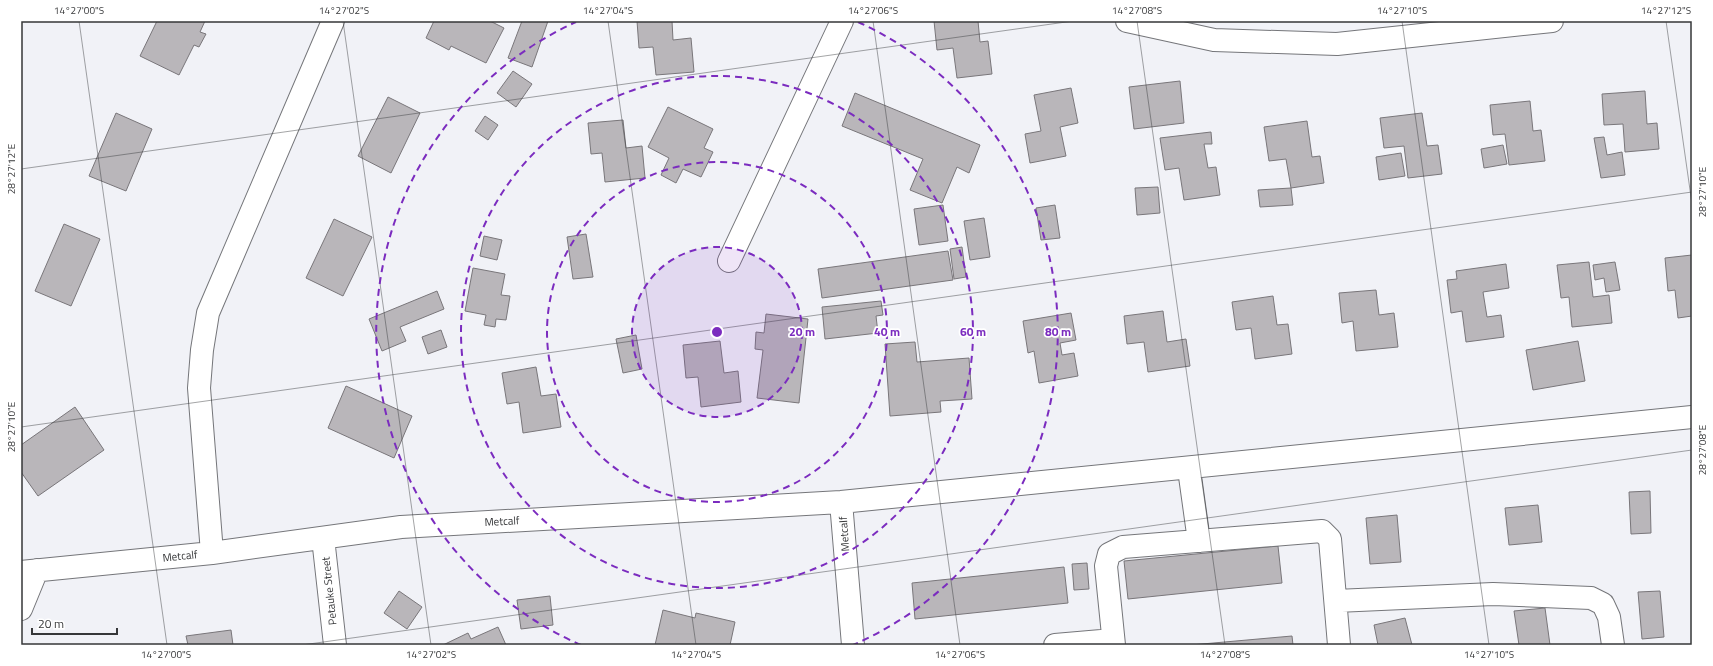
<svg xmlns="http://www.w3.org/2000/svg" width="1713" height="666" viewBox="0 0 1713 666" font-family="'Titillium Web',sans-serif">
<rect width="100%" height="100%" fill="#f1f2f7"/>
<path fill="#b9b6ba" stroke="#79767a" d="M157 21H205L200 32 206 34 199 47 194 45 179 75 140 56Z
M434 21H490L504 28 486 63 451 46 449 50 426 38Z
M522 21H548L532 67 508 58Z
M637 21H672L673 40 691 38 694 72 656 75 653 47 639 48Z
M934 21H978L980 42 988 41 992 74 957 78 953 48 937 50Z
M513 71 532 84 516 107 497 93Z
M1180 81 1184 123 1134 129 1129 87Z
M1071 88 1078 123 1060 127 1066 156 1030 163 1025 134 1041 131 1034 95Z
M1645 91 1647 124 1657 123 1659 149 1625 152 1623 124 1604 125 1602 94Z
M855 93 980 145 969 173 957 167 942 203 910 190 923 159 842 126Z
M388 97 420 113 391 173 358 156Z
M1530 101 1533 131 1541 130 1545 161 1509 165 1505 134 1493 135 1490 105Z
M668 107 713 129 704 148 713 152 701 177 683 169 676 183 661 175 669 158 648 147Z
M116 113 152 129 126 191 89 176Z
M1422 113 1427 146 1438 145 1442 174 1408 178 1404 146 1384 148 1380 118Z
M485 116 498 125 488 140 475 131Z
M623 120 626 148 642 146 645 178 605 182 602 153 591 154 588 123Z
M1307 121 1312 157 1320 156 1324 183 1291 188 1286 159 1269 161 1264 127Z
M1211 132 1212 144H1204L1208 168 1216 167 1220 195 1184 200 1179 168 1165 170 1160 138Z
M1604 137 1607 155 1622 152 1625 175 1601 178 1594 138Z
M1503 145 1507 164 1484 168 1481 149Z
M1401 153 1405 176 1379 180 1376 157Z
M1158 187 1160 213 1137 215 1135 188Z
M1291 188 1293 205 1260 207 1258 190Z
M943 205 948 241 919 245 914 209Z
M1055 205 1060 238 1041 240 1036 208Z
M984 218 990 257 970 260 964 221Z
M334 219 372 237 343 296 306 278Z
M64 224 100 239 71 306 35 291Z
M586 234 593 277 573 279 567 237Z
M484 236 502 240 497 260 480 256Z
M962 247 966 277 954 279 950 249Z
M948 251 953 280 822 298 818 269Z
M1692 255V316L1678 318 1675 290 1668 291 1665 258Z
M1589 262 1593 297 1609 295 1612 323 1572 327 1569 297 1561 298 1557 265Z
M1615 262 1620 290 1606 292 1604 278 1595 280 1593 265Z
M1506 264 1509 288 1483 292 1487 317 1501 315 1504 337 1466 342 1462 311 1451 313 1447 280 1457 279 1456 271Z
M473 268 505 274 501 295 510 296 506 320 496 319 495 327 484 325 486 315 465 311Z
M1376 290 1379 315 1394 313 1398 347 1356 351 1353 321 1342 323 1339 293Z
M437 291 444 309 400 327 406 341 382 351 369 319Z
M1273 296 1277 325 1288 324 1292 354 1255 359 1251 328 1236 330 1232 302Z
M881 301 883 315 876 316 878 333 825 339 822 307Z
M1163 311 1167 342 1186 339 1190 366 1148 372 1144 342 1127 344 1124 316Z
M1071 313 1076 340 1060 343 1062 355 1074 353 1078 376 1039 383 1034 351 1028 353 1023 321Z
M766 314 808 319 799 403 757 398 763 350 755 349 756 332 764 333Z
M441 330 447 347 428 354 422 337Z
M636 335 642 369 623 373 616 339Z
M720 341 724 373 738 371 741 402 701 407 698 377 686 378 683 345Z
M1578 341 1585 381 1533 390 1526 350Z
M915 342 917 362 969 358 972 399 940 401 941 412 890 416 885 344Z
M536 367 541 396 556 394 561 427 523 433 519 402 507 404 502 373Z
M346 386 412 416 394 458 328 428Z
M75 407 104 450 38 496 21 472V445Z
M1650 491 1651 533 1631 534 1629 492Z
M1538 505 1542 542 1509 545 1505 508Z
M1397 515 1401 562 1370 564 1366 518Z
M1278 546 1282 583 1128 599 1124 561Z
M1087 563 1089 589 1074 590 1072 564Z
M1064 567 1068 603 915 619 912 583Z
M399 591 422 607 407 629 384 613Z
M1660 591 1664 637 1642 639 1638 592Z
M550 596 553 625 521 629 517 600Z
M1545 608 1550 645H1519L1514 611Z
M663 610 695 618 696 613 735 622 730 645H655Z
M1405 618 1412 645H1378L1374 625Z
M498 627 506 645H443L468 633 471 639Z
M231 630 233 645H188L186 636Z
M1292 636 1293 645H1191Z"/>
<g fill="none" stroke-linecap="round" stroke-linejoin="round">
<defs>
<path id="minor" d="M1127 21 1214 40 1337 44 1552 21
M729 261 842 21
M1189 469 1199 541
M841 502 853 645
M323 538 335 645
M212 553 199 388 202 350 208 313 333 21
M21 572 212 553 401 527 841 502 1692 417
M1336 601 1493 594 1591 598 1603 604 1609 617 1613 645
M21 609 37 570
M1055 645 1113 640
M1114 645 1106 566 1109 554 1123 547 1322 531 1330 539 1339 645"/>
</defs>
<use href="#minor" stroke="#75767a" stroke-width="24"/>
<use href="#minor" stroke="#fff" stroke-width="22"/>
</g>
<path fill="none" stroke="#363739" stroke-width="1" stroke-opacity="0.45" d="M79 21 167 645M343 21 431 645M608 21 696 645M873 21 960 645M1137 21 1225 645M1402 21 1489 645M1666 21 1692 204M21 169 1073 21M21 427 1692 192M302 645 1692 450"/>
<circle cx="717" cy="332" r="85" fill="#7b2cbf" fill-opacity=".12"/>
<g fill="none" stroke="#7b2cbf" stroke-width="2" stroke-dasharray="7 5">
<circle cx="717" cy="332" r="85"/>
<circle cx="717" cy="332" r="170"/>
<circle cx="717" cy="332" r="256"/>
<path d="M581 645A341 341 0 0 1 576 22M858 22A341 341 0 0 1 853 645"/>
</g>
<g text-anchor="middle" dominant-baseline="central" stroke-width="3.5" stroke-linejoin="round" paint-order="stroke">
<g font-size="11" fill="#363739" stroke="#fff">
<text transform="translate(502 521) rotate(-3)">Metcalf</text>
<text transform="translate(844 534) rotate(-94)">Metcalf</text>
<text transform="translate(180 556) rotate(-6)">Metcalf</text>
<text transform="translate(329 591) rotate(-96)">Petauke Street</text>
</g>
</g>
<circle cx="717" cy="332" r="6" fill="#7b2cbf" stroke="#fff" stroke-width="2"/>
<g font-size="12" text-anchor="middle" font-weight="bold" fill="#7b2cbf" stroke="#fff" stroke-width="3.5" stroke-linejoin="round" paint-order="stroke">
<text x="802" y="336">20 m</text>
<text x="887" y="336">40 m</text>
<text x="973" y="336">60 m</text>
<text x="1058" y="336">80 m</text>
</g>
<rect width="1713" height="666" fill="none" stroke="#ffffff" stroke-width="44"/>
<path d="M32 628v6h85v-6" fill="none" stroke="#363739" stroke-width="2"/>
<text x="38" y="628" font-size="12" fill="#363739" stroke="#ffffff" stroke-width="3" paint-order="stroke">20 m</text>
<rect x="22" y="22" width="1669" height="622" fill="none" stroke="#363739" stroke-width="1.5"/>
<g font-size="10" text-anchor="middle" fill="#363739">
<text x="79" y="14">14°27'00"S</text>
<text x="344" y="14">14°27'02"S</text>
<text x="608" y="14">14°27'04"S</text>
<text x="873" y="14">14°27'06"S</text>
<text x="1137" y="14">14°27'08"S</text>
<text x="1402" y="14">14°27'10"S</text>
<text x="1666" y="14">14°27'12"S</text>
<text transform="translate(11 169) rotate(-90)" y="4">28°27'12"E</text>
<text transform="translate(1702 192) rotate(-90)" y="4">28°27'10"E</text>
<text transform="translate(11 427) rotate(-90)" y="4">28°27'10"E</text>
<text transform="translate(1702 450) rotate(-90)" y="4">28°27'08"E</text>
<text x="166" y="658">14°27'00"S</text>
<text x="431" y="658">14°27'02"S</text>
<text x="696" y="658">14°27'04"S</text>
<text x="960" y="658">14°27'06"S</text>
<text x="1225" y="658">14°27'08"S</text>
<text x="1489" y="658">14°27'10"S</text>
</g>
</svg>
